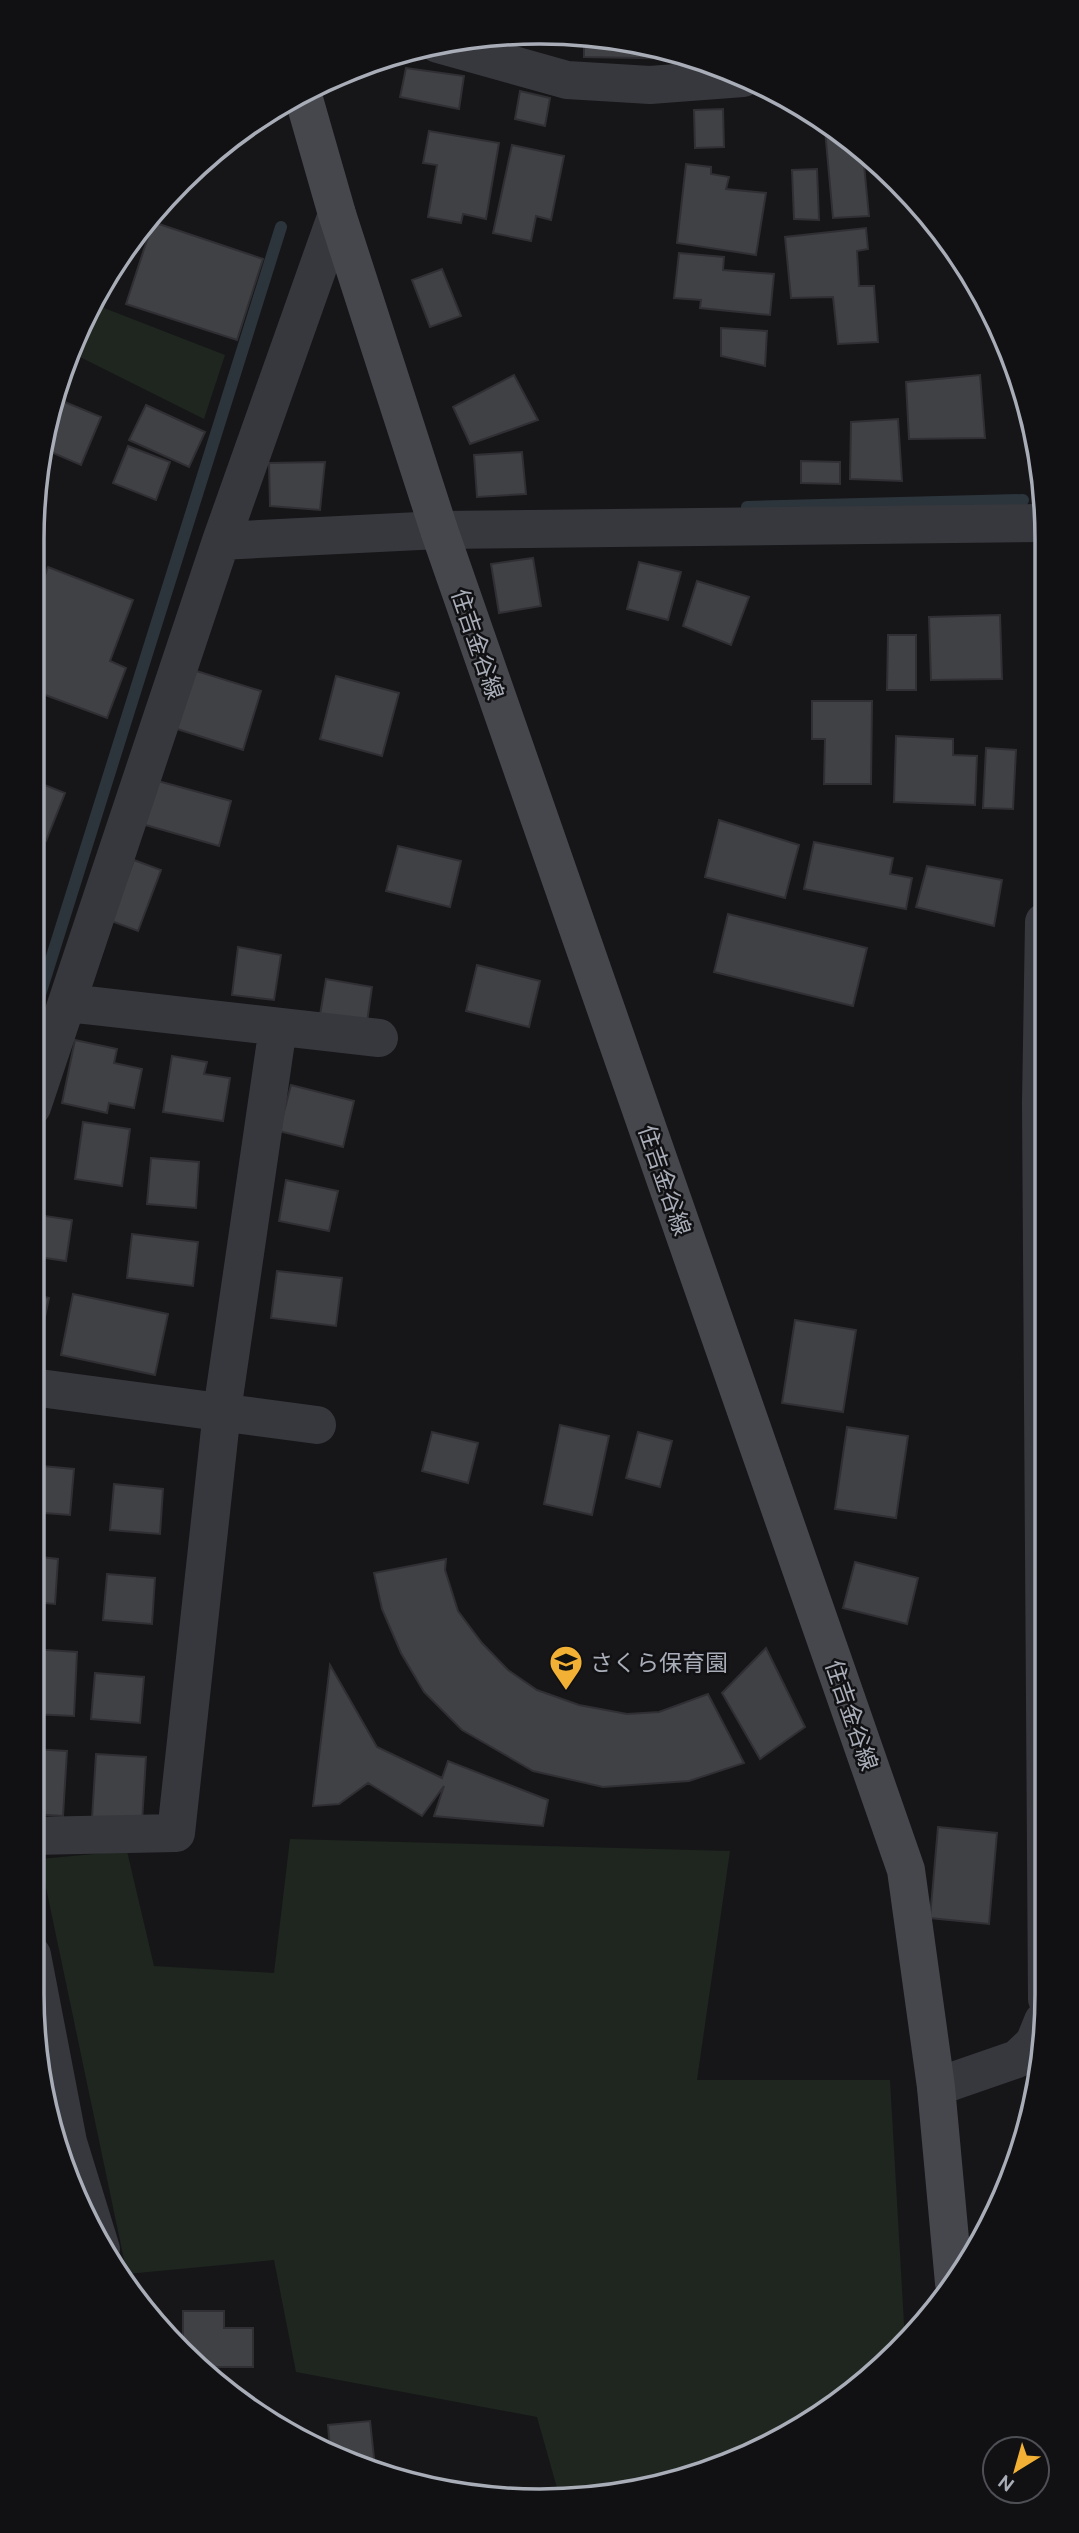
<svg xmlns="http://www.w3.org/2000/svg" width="1079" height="2533" viewBox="0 0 1079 2533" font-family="Ubuntu,'Noto Sans JP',sans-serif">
<rect width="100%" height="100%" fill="#161618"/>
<path fill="#1e261f" d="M120 257 104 308 225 355 204 419 70 352 100 285Z
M290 1839 730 1851 697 2080H890L905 2341 793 2434 702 2475 606 2497 570 2496 557 2488 537 2417 296 2372 274 2260 127 2274 40 1859 127 1851 154 1966 274 1973Z"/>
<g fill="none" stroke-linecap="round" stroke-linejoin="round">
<path stroke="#2c353c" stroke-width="12" d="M747 507 1023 500
M32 1020 281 227"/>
</g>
<path fill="#404145" stroke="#303034" stroke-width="2" d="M584 35 606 36 695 59 584 57Z
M406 68 464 76 459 109 400 97Z
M520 91 550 98 545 126 515 119Z
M723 109 724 147 695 148 694 110Z
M824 119 863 155 869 216 833 218Z
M429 131 499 143 486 219 463 214 461 223 428 217 437 165 423 163Z
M512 145 564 156 551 220 536 216 531 241 493 233Z
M686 164 711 167V174L729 177 726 189 766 193 756 255 677 243Z
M817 169 819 220 794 219 792 170Z
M153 222 263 259 237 340 126 304Z
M866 228 868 249 857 251 859 286H874L878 342 838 344 833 297 791 298 785 237Z
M679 253 724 257 723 270 774 274 770 315 700 308 701 300 674 298Z
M442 269 461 316 430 327 412 280Z
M721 328 767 331 765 366 721 356Z
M514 375 538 420 470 444 453 407Z
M980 375 985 438 909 439 906 382Z
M55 398 101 417 81 465 46 450Z
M146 405 205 432 189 467 129 440Z
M898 419 902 481 850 479 851 422Z
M128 446 170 462 156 500 113 483Z
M522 452 526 494 477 497 474 455Z
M801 461 840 462V484L801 483Z
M325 462 320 510 270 506 269 463Z
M533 558 541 606 499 613 491 564Z
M639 562 681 572 668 620 627 609Z
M48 567 133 600 110 661 126 668 107 718 32 690V611Z
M697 581 749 597 731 645 683 626Z
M1000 615 1002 679 931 680 929 617Z
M888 635H916V690H887Z
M190 669 261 691 243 750 171 727Z
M336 676 399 693 382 756 320 739Z
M812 701H872L871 784H824L825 739H812Z
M896 736 953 739V755L977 756 975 805 894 802Z
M986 748 1016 750 1013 809 983 808Z
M147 778 231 801 219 846 135 822Z
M32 780 65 793 46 841 32 836Z
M719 820 799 845 785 898 705 877Z
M814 842 893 858 890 874 912 878 906 909 804 889Z
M398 846 461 861 450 907 386 891Z
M134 860 161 870 138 931 111 921Z
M927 866 1002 880 994 926 916 907Z
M728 914 867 948 853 1006 714 972Z
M238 947 281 955 274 1000 232 995Z
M477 965 540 981 529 1027 466 1011Z
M326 979 372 987 367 1022 320 1015Z
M75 1040 117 1049 114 1063 142 1069 134 1108 109 1103 107 1113 62 1103Z
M172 1056 207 1062 204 1074 230 1078 223 1121 163 1112Z
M291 1085 354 1101 343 1147 279 1131Z
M83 1122 130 1129 122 1186 75 1179Z
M151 1158 199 1162 196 1208 147 1204Z
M286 1180 338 1191 329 1231 279 1221Z
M32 1214 72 1220 66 1261 32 1256Z
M132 1234 198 1242 193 1286 127 1278Z
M277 1271 342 1278 336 1326 271 1318Z
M32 1294 49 1298 38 1349 32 1347Z
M73 1294 168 1314 155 1375 61 1355Z
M795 1320 856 1330 843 1412 782 1403Z
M560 1425 609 1436 592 1515 544 1504Z
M847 1427 908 1436 896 1518 835 1509Z
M432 1432 478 1443 468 1483 422 1471Z
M638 1432 672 1441 660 1487 626 1478Z
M32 1465 74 1469 70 1515 32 1512Z
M114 1484 163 1489 160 1534 110 1530Z
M32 1556 58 1559 55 1604 32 1602Z
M446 1559 445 1570 458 1611 482 1643 508 1670 537 1690 579 1705 627 1714 659 1712 708 1694 744 1763 689 1781 603 1787 533 1771 462 1730 424 1692 401 1653 382 1609 374 1573Z
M855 1562 918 1578 907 1624 843 1608Z
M107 1574 155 1578 152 1624 103 1620Z
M766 1648 805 1727 760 1759 722 1693Z
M32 1649 77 1652 74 1716 32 1714Z
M330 1665 377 1747 442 1778 448 1761 548 1800 543 1826 434 1816 444 1786 422 1816 368 1783 339 1804 313 1806Z
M95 1673 144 1677 140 1723 91 1719Z
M32 1749 67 1751 63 1816 32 1814Z
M96 1754 146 1757 142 1822 92 1819Z
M938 1827 997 1833 989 1924 930 1918Z
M183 2311H224V2328H253V2367H205L183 2349Z
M370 2421 375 2467 330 2450 328 2425Z"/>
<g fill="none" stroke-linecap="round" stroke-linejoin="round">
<path stroke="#37383d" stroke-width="38" d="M438 44 567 80 650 85 743 78
M221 541 439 530 1043 523
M1044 922 1041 1103 1047 1999
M68 1003 379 1038
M32 1107 221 541 337 214
M32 1387 317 1425
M32 1836 176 1833 222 1411 278 1027
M32 1955 68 2142 101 2249
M936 2087 1017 2059 1034 2043 1043 2021"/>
<path stroke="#45474d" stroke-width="38" d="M302 92 337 214 439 530 906 1870 936 2087 954 2283"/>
</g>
<defs>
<symbol id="school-pin" viewBox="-11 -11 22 30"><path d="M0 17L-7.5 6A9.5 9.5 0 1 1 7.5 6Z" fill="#f2b134" stroke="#111113"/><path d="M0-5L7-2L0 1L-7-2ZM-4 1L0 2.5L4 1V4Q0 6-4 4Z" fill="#111"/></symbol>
</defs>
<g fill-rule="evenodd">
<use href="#school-pin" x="547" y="1643" width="38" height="52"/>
</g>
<g text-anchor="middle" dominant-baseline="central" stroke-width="5" stroke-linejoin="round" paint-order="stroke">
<g font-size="23" fill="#a8adb8" stroke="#111113">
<text transform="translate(478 644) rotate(71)">住吉金谷線</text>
<text transform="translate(665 1180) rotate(71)">住吉金谷線</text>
<text transform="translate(852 1715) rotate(71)">住吉金谷線</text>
</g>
<g font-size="23" fill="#a8adb8" stroke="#111113" text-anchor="start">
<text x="590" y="1662">さくら保育園</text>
</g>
</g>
<path d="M0 0H1079V2533H0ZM539 44H540A495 495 0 0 1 1035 539V1994A495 495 0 0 1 540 2489H539A495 495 0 0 1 44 1994V539A495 495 0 0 1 539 44Z" fill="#111113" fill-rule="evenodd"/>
<path fill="none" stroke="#a8adb8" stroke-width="3.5" d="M539 44H540A495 495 0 0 1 1035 539V1994A495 495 0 0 1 540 2489H539A495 495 0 0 1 44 1994V539A495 495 0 0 1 539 44Z"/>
<g transform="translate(1016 2470) rotate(217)"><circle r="33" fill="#111113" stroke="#4d4f55" stroke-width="2"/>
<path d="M0-5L12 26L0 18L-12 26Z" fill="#f2b134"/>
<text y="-10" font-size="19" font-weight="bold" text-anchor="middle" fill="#a8adb8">N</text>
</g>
</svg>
